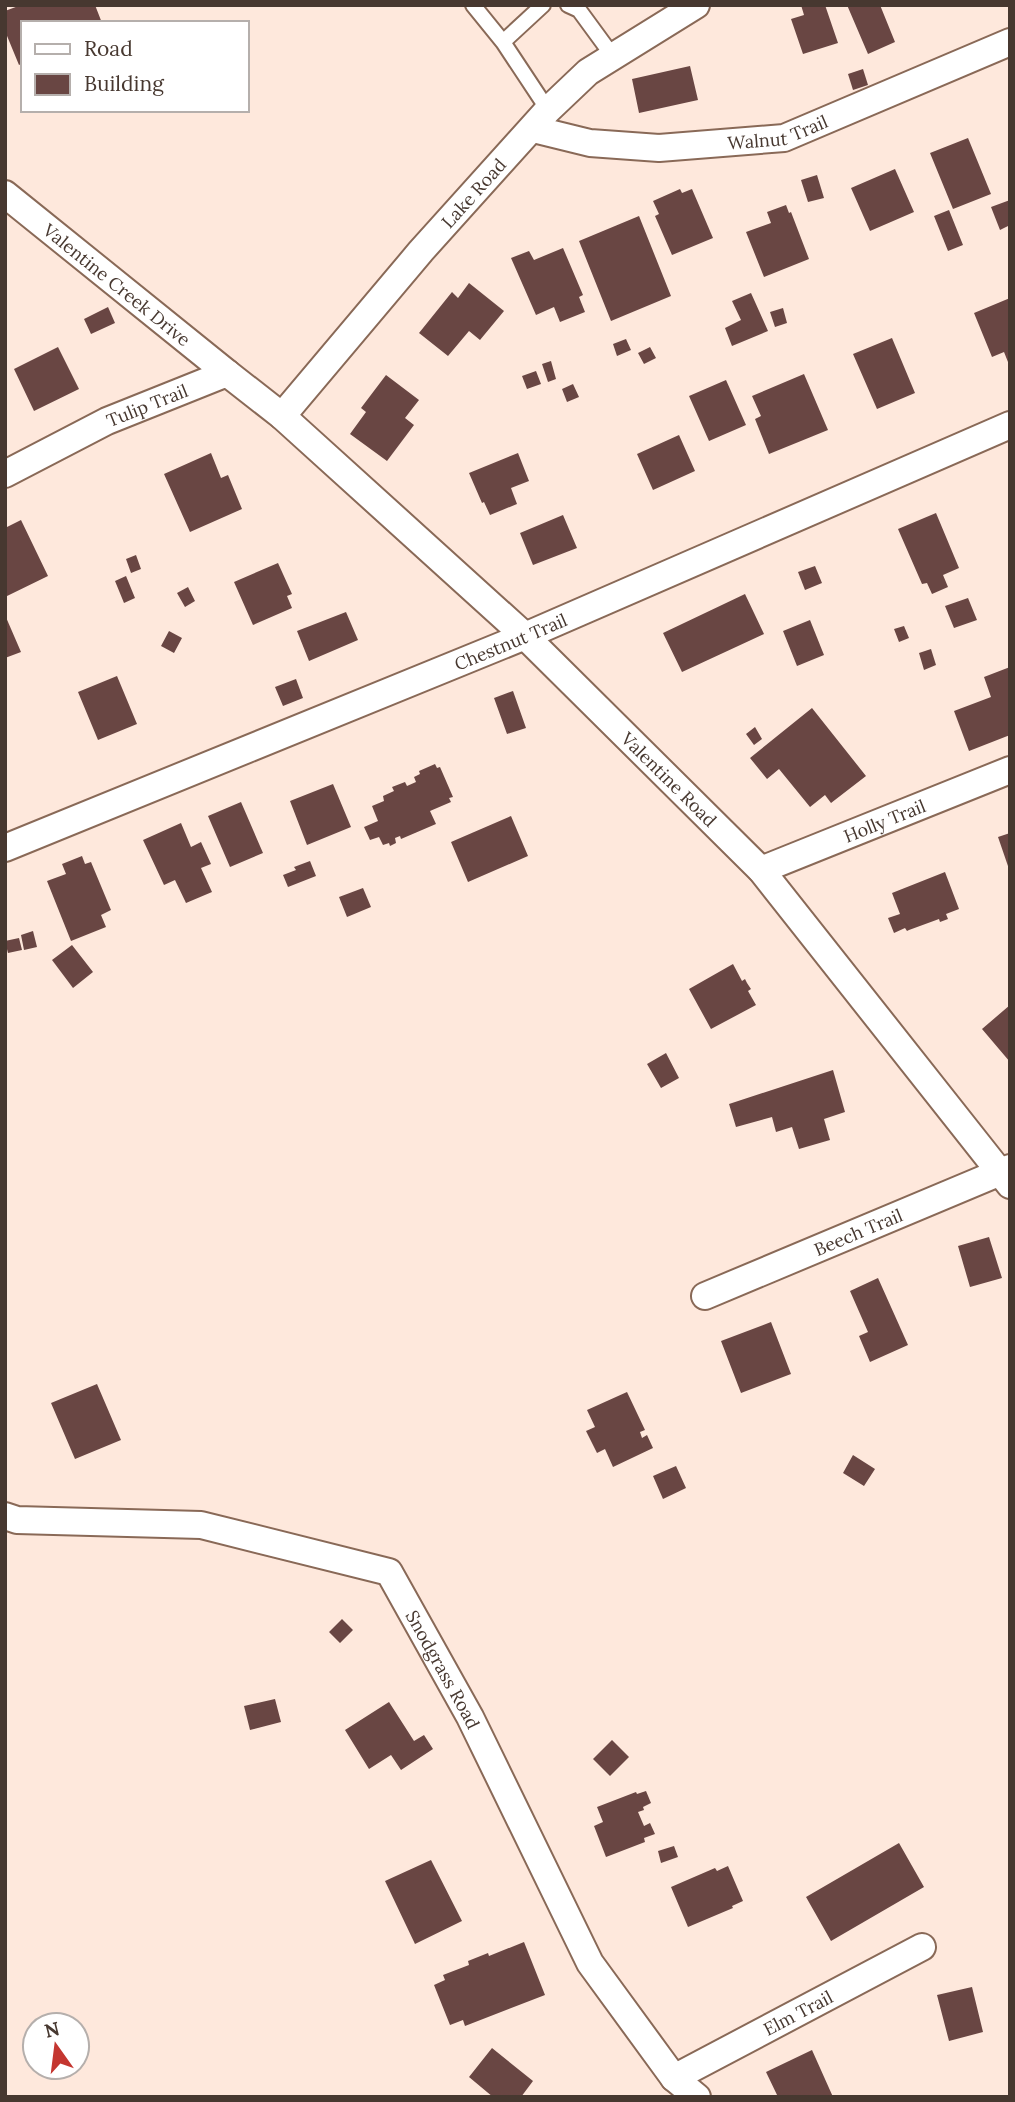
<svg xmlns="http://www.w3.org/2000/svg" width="1015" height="2102" viewBox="0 0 1015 2102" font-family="Lora,serif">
<rect width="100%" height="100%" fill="#fee8dc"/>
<path fill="#694643" d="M21 5H95L102 23H23V63L19 65 5 31V11Z
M801 5H825L838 43 803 54 791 19 804 15Z
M847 5H880L895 42 868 54Z
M690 66 698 100 639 113 632 79Z
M863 69 868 85 853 90 848 74Z
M968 138 991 194 953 209 930 153Z
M895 169 914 212 870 231 851 188Z
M817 175 824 198 808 202 801 180Z
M680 189 682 193 692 189 713 238 672 255 655 216 659 214 653 201Z
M1010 200V225L1000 230 991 207Z
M786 205 789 213 791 212 809 259 764 277 746 232 771 223 767 212Z
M949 210 963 245 948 251 934 216Z
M639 216 671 296 611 321 579 241Z
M563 248 583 295 579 297 585 312 560 322 554 307 536 315 511 258 529 251 534 260Z
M469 283 504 311 480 340 469 331 448 356 419 333 452 292 458 298Z
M751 293 768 331 732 346 725 328 741 320 732 301Z
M1010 298V367L1004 352 992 357 974 313Z
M108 307 115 323 91 334 84 319Z
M783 308 787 323 775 327 770 312Z
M892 338 915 393 877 409 853 354Z
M626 339 631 350 617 356 613 344Z
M58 347 79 389 34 411 14 369Z
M650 347 656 358 644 364 638 353Z
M551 361 556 379 548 382 542 364Z
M536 371 541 384 527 389 522 376Z
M804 374 828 430 769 454 755 419 761 416 752 396Z
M386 375 419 400 405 418 414 425 387 461 350 434 366 412 361 408Z
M726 380 746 425 709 441 689 396Z
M573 384 579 397 567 402 562 389Z
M679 435 695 471 653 490 637 454Z
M211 453 221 478 228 475 242 509 190 532 164 474Z
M518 453 529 481 511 488 517 504 490 515 484 502 482 503 469 473Z
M936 513 959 568 943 575 948 587 932 594 927 583 922 584 898 529Z
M563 515 577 548 533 565 520 533Z
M21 520 48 576 5 597V528Z
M136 555 141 569 131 573 126 559Z
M278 563 292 594 287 596 292 608 253 625 234 582Z
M815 566 822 583 805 590 798 572Z
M126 576 135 598 124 603 115 581Z
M188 587 195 601 185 607 177 593Z
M745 594 764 634 682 672 663 633Z
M968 598 977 620 954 628 945 606Z
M346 612 358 640 309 661 297 631Z
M5 615 21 652 5 658Z
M810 620 824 655 797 666 783 631Z
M904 626 909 638 899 642 894 629Z
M169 631 182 638 174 653 161 646Z
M931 649 936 665 924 670 919 653Z
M1010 667V735L969 751 954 711 991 697 984 677Z
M117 676 137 724 98 740 78 692Z
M296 679 303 698 283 706 275 687Z
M513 691 526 728 507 734 494 698Z
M812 708 866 776 831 803 825 795 810 807 779 769 767 779 750 758Z
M755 727 762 739 754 745 746 734Z
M435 764 437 768 440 767 453 797 449 798 451 802 430 811 436 824 401 839 400 836 395 838 396 843 390 846 389 843 383 845 379 837 370 840 364 827 378 821 372 806 384 801 383 796 394 791 392 787 405 782 407 786 416 782 414 777 420 774 419 771Z
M333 784 351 827 307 845 290 801Z
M241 802 263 853 230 867 208 816Z
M511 816 528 856 468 882 451 842Z
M181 823 191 847 201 842 211 864 201 868 212 892 186 903 175 880 164 885 143 840Z
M1010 833V869H1009L998 837Z
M82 856 85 864 91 862 111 910 101 915 106 927 71 941 47 881 66 874 62 864Z
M310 861 316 876 288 887 283 875 296 870 294 867Z
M945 872 959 909 946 914 948 919 940 922 939 919 909 930 907 931 905 928 894 933 888 918 900 914 892 893Z
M363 888 371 907 347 917 339 897Z
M33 931 37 947 24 950 21 935Z
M19 938 22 950 8 953 5 941Z
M72 945 93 972 73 988 52 960Z
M733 964 742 981 745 979 747 983 751 989 748 991 756 1005 711 1029 689 989Z
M1010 1005V1062L982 1029Z
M666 1053 679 1078 661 1088 647 1064Z
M833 1070 845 1112 824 1119 830 1140 799 1149 792 1127 776 1132 772 1117 736 1127 729 1104Z
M989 1237 1002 1278 970 1287 958 1246Z
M878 1278 908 1345 870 1362 859 1336 868 1332 850 1291Z
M771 1322 791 1374 741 1393 721 1341Z
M97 1384 121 1440 75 1459 51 1403Z
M627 1392 645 1430 640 1432 642 1438 647 1435 653 1448 613 1467 605 1449 597 1453 586 1431 595 1427 587 1410Z
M853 1455 875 1469 864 1486 843 1473Z
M676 1466 686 1488 663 1499 653 1476Z
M342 1619 353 1630 340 1643 329 1632Z
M275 1699 281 1722 250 1730 244 1706Z
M389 1702 414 1741 424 1735 433 1749 401 1770 391 1755 369 1769 345 1730Z
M612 1740 629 1757 610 1776 593 1759Z
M646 1791 651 1803 643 1807 644 1810 638 1812 644 1826 650 1823 655 1834 644 1838 645 1842 606 1857 594 1826 603 1822 597 1807 636 1792 637 1794Z
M899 1843 924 1887 831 1941 806 1897Z
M674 1846 678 1857 661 1863 658 1851Z
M431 1860 462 1921 415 1944 385 1881Z
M728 1866 743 1901 732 1906 733 1908 688 1927 671 1887 715 1868 717 1871Z
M524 1942 545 1995 465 2026 463 2020 450 2025 434 1985 445 1980 443 1975 469 1965 468 1961 488 1953 489 1956Z
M972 1987 983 2032 949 2041 937 1995Z
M492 2048 533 2081 521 2097H493L469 2077Z
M812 2050 833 2097H778L766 2072Z"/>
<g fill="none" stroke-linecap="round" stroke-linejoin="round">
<defs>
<path id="lane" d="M473 5 503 42
M543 5 503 42 548 110
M568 5 579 10 612 55"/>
<g id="street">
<path id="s1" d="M533 129 590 143 659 148 784 138 1010 42"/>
<path id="s2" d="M5 194 227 373"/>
<path id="s3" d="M282 416 421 251 548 110 588 72 696 5"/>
<path id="s4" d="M5 474 107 421 227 373 282 416 525 636 761 870 1010 1185"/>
<path id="s5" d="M5 848 525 636 1010 425"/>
<path id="s6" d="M761 870 1010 770"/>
<path id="s7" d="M705 1296 1010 1168"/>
<path id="s8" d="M5 1516 17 1520 201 1525 389 1572 470 1717 590 1963 674 2078 697 2097"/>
<path id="s9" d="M674 2078 922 1947"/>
</g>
</defs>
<use href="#lane" stroke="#896957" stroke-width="18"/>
<use href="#street" stroke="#896957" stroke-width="30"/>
<use href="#lane" stroke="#fff" stroke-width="14"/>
<use href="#street" stroke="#fff" stroke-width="26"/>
</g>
<g text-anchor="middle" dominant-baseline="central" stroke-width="7" stroke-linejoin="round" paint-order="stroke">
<g font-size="18" fill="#473830" stroke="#fff">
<text stroke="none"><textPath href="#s1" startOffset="248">Walnut Trail</textPath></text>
<text stroke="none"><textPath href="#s3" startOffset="294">Lake Road</textPath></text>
<text stroke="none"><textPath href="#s2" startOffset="144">Valentine Creek Drive</textPath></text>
<text stroke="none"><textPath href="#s4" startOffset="158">Tulip Trail</textPath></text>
<text stroke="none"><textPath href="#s5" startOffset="546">Chestnut Trail</textPath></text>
<text stroke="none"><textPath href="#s4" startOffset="845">Valentine Road</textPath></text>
<text stroke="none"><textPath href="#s6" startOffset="133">Holly Trail</textPath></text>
<text stroke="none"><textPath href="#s7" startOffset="166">Beech Trail</textPath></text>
<text stroke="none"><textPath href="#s8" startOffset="502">Snodgrass Road</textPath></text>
<text stroke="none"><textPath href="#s9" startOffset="140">Elm Trail</textPath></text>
</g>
</g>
<rect width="1015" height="2102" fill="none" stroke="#473830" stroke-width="14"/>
<rect x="21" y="21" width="228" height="91" fill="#ffffff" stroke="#b5afac" stroke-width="2"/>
<rect x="35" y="44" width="35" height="10" fill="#ffffff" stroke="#b5afac" stroke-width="2"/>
<text x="84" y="56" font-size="21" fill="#473830">Road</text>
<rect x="35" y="74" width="35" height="21" fill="#694643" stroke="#b5afac" stroke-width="2"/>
<text x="84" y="91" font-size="21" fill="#473830">Building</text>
<g transform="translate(56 2046) rotate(346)"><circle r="33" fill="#ffffff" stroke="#b5afac" stroke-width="2"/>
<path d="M0-5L12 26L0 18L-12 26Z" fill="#c43630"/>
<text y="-10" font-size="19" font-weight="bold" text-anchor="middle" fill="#473830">N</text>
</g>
</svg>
